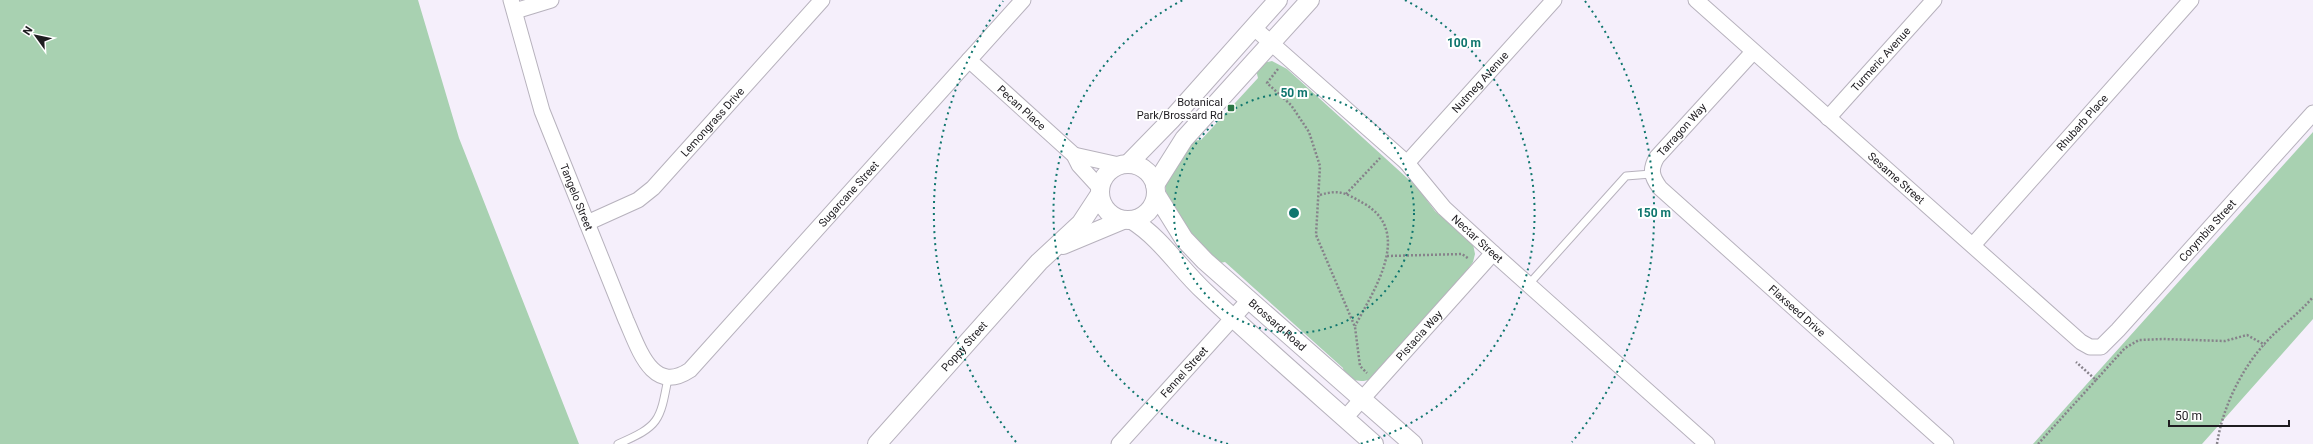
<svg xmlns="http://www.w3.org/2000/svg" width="2313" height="444" viewBox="0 0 2313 444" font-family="Roboto,sans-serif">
<rect width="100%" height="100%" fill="#f5effb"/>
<path fill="#a8d1b1" d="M0 0H418L459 138 579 444H0Z
M1272 61 1287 69 1417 187 1435 211 1473 244 1475 254 1473 262 1466 272 1371 379C1361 383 1353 381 1344 374L1343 368 1225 262 1215 264C1197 246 1160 205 1166 178 1169 166 1181 152 1188 141L1201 140 1258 78 1256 70 1263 63Z
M2313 132V319L2202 444H2033Z"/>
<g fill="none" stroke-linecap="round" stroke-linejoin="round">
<defs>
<path id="service" d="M1529 284 1626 176 1651 174
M618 444C659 426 660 422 668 378"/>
<g id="minor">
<path id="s1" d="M511 0 542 111 626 320C639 349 652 395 690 370L1023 0"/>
<path id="s2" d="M1696 0 2081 342 2090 347H2101L2118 330 2313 113"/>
<path d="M515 11 551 0"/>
<path id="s3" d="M1253 27 1407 163 1444 208 1493 253 1707 444"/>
<path id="s4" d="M1753 52 1657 157C1650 169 1651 176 1660 188L1946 444"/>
<path id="s5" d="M969 60 1074 155 1079 165 1100 188"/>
<path id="s6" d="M1828 118 1934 0"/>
<path d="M1074 155 1119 165"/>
<path id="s7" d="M1407 163 1554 0"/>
<path id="s8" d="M587 223 638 200 653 188 822 0"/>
<path id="s9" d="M1973 245 2191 0"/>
<path id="s10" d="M1345 418 1493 253"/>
<path id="s11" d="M1119 444 1249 300"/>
</g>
<g id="tertiary">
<path d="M1128 164 1171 120 1278 0"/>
<circle cx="1128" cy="192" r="28"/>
<path d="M1155 185 1184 139 1310 0"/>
<path id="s12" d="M1156 194 1184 239 1205 261 1413 444"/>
<path d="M1132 220C1162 239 1179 268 1205 292 1260 344 1317 393 1374 444"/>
<path d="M1063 245 1123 220"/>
<path id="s13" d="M877 444 1039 262 1081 223 1100 194"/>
</g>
</defs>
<use href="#service" stroke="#b7b2bd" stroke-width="9"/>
<use href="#minor" stroke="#b7b2bd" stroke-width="17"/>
<use href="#tertiary" stroke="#b7b2bd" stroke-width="20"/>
<path stroke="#86828a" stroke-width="2.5" stroke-dasharray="2 2" stroke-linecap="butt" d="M1278 69 1267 83 1291 105 1309 132 1320 166 1316 235 1355 327 1360 366 1367 373
M1346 194 1380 158
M1320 195C1339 189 1346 193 1363 203 1414 231 1374 290 1355 326
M1387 256 1462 254 1469 259
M2096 380 2125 348 2139 340 2163 339 2225 341 2247 335 2265 345
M2038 444 2096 380 2076 362
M2217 444C2223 404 2245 361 2275 333 2288 321 2301 311 2313 297"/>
<use href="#service" stroke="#fff" stroke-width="7"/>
<use href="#minor" stroke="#fff" stroke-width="15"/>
<use href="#tertiary" stroke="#fff" stroke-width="18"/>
</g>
<g fill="none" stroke="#0f766e" stroke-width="2" stroke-dasharray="2 4">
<circle cx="1294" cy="213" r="120"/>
<path d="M1228 444A240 240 0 0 1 1183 0M1405 0A240 240 0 0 1 1360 444"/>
<path d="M1016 442A360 360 0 0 1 1003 1M1585 1A360 360 0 0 1 1572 442"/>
</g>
<rect fill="#2c7745" stroke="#fff" stroke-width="1.5" x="1227" y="104" width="8" height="8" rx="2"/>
<g text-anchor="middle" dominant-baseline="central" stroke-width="4" stroke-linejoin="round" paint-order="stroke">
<g font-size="11" fill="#1e1c20" stroke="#fff">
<text stroke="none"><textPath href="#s6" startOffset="79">Turmeric Avenue</textPath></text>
<text stroke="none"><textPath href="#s7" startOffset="109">Nutmeg Avenue</textPath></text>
<text stroke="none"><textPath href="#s5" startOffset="71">Pecan Place</textPath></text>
<text stroke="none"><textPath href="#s8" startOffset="164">Lemongrass Drive</textPath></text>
<text stroke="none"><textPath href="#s9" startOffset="164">Rhubarb Place</textPath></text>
<text transform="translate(1682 130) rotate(-48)">Tarragon Way</text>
<text stroke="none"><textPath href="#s2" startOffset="268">Sesame Street</textPath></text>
<text stroke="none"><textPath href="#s1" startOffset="675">Sugarcane Street</textPath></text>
<text stroke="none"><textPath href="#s1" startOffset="208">Tangelo Street</textPath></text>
<text stroke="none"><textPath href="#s2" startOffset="694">Corymbia Street</textPath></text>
<text stroke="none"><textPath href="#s3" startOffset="309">Nectar Street</textPath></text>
<text stroke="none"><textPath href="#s4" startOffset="360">Flaxseed Drive</textPath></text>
<text stroke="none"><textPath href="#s12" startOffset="180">Brossard Road</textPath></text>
<text stroke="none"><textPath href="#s10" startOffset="111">Pistacia Way</textPath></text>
<text stroke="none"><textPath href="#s13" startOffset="131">Poppy Street</textPath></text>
<text stroke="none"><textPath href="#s11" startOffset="97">Fennel Street</textPath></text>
</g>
<g font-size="11" fill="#1e1c20" stroke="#fff" text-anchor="end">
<text x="1223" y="102">Botanical<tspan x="1223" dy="13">Park/Brossard Rd</tspan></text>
</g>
</g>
<circle cx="1294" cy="213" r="6" fill="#0f766e" stroke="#fff" stroke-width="2"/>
<g font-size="12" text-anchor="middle" font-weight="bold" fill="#0f766e" stroke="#fff" stroke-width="4" stroke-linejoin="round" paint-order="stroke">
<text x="1464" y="47">100 m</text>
<text x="1294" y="97">50 m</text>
<text x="1654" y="217">150 m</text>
</g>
<g transform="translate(36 36) rotate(303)" stroke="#ffffff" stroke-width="3" paint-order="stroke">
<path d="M0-3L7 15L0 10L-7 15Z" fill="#1e1c20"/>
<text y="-6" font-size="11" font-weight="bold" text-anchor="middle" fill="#1e1c20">N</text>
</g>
<path d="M2169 420v6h120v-6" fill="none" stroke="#1e1c20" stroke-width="2"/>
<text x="2175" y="420" font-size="12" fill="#1e1c20" stroke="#ffffff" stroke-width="3" paint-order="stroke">50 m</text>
</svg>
